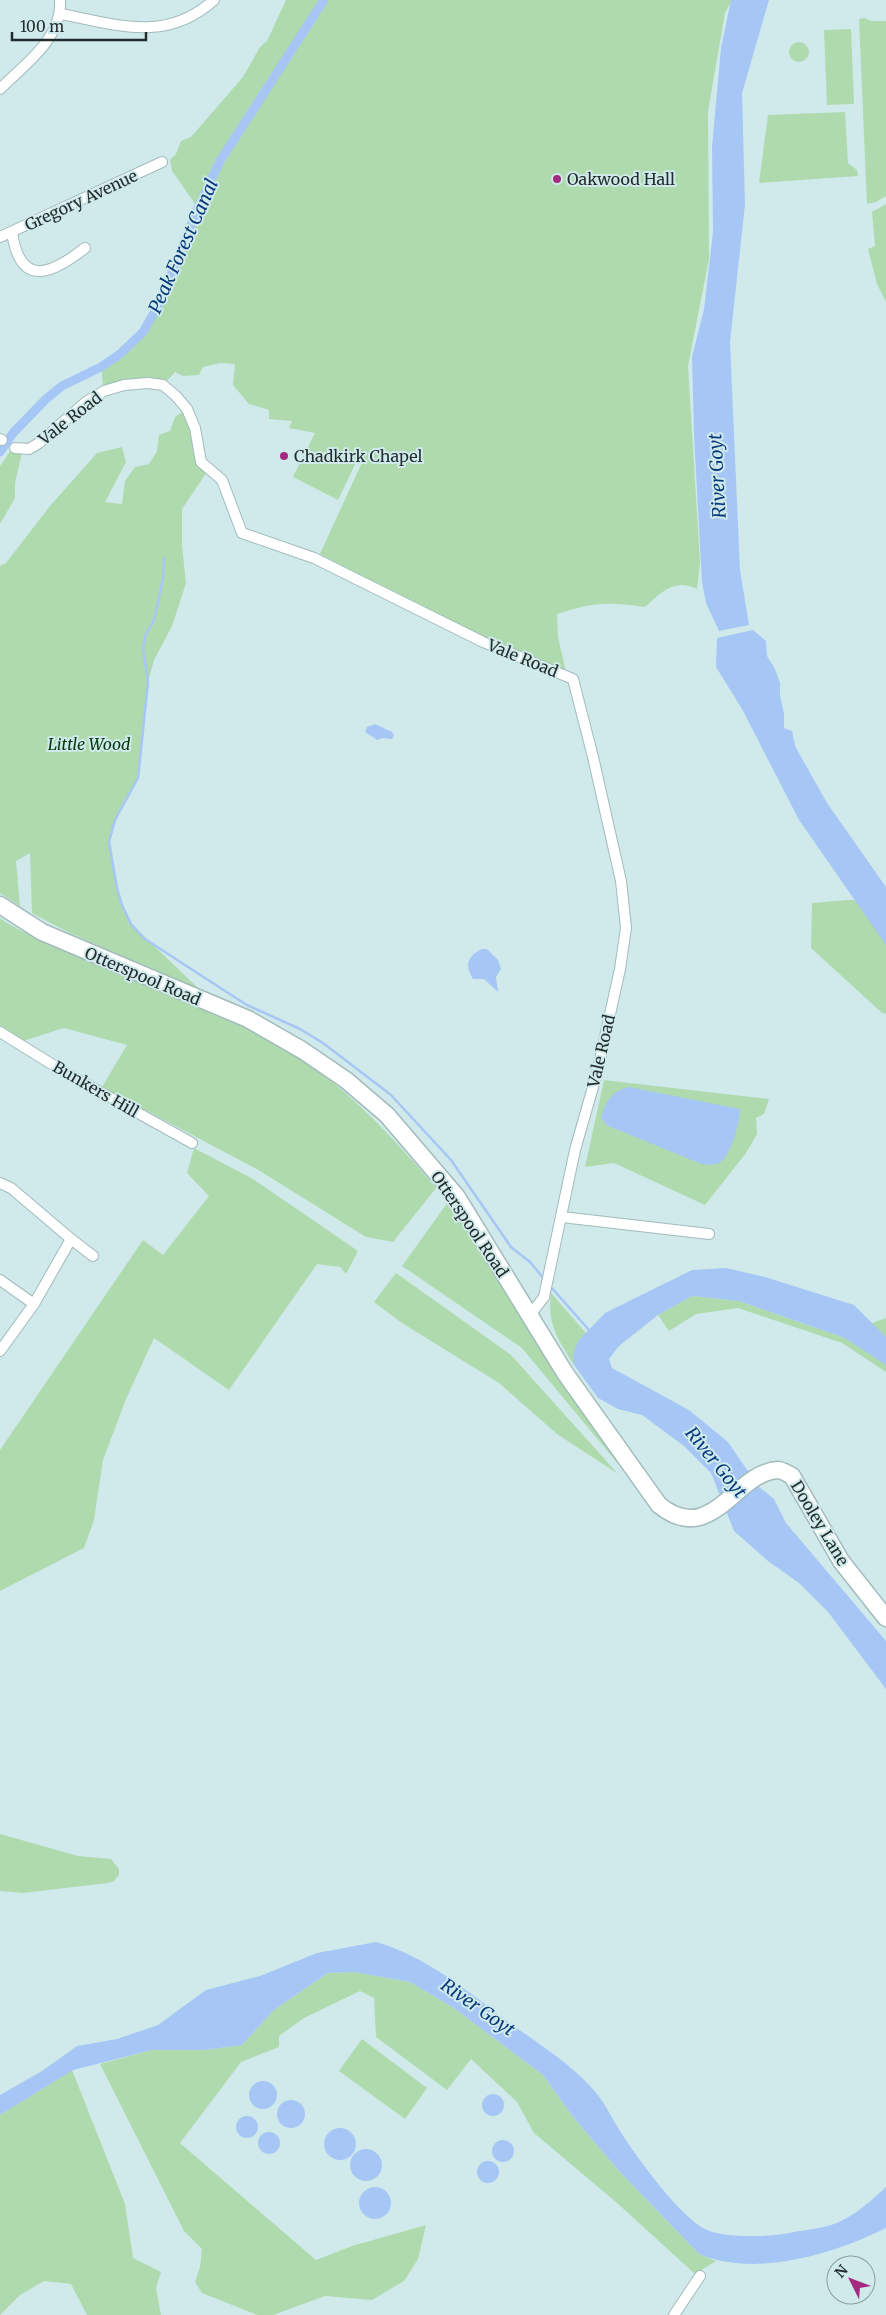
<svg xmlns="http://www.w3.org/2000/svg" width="886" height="2315" viewBox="0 0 886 2315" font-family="Merriweather,serif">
<rect width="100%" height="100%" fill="#d0eaeb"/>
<path fill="#aedaad" d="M286 0H732L725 13 708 111 709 259 688 366 700 562 697 589C674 578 662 592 645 607 606 602 595 602 557 614L558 637 565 668 564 670H560L464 629 320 554 364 458 359 456 338 500 293 477 315 433 289 428 292 421 269 419V410L249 404 233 385 235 364 220 363 203 367 199 375 183 376 175 372 163 385 104 391 101 367C116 357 132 346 143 332 166 304 184 243 198 208L172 171 170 160 176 154 181 141 191 137 243 77 260 47 267 41Z
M865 18 871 21H886V196L876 202 867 204 859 19Z
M851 29 854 104 827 105 824 30Z
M789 52a10 10 0 1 1 20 0a10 10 0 1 1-20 0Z
M845 112 848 163 857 170 858 176 759 183 768 115Z
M886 204V302L877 284 868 249 875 246 872 212Z
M187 409 209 469 182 509V546L186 583 172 626 154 660 148 682 138 778 115 820 109 842 117 888 122 905 131 924 199 989C144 963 86 944 32 913L30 853 16 861 20 906 0 893V566L6 563 50 506 97 453 122 447 126 462 105 502 122 504 125 481 135 467 149 464 157 451 159 435 170 431 175 417Z
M11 450 22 453 15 483V498L0 524V466Z
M873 898 886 913V1014L881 1012 811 948 812 903Z
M0 918C13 928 29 934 44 941 105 971 171 991 234 1019 315 1056 380 1121 436 1188L393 1242 366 1237 260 1171 102 1087 127 1045 64 1028 23 1041 0 1025Z
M604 1080 769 1099 764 1114 756 1118 757 1134 746 1153 705 1205 614 1163 585 1167Z
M194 1148 253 1179 358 1251 346 1274 340 1267 317 1264 229 1390 154 1338 126 1399 103 1460 94 1520 84 1548 0 1591V1450L143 1240 163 1255 209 1196 187 1173Z
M448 1202 622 1461 619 1465 522 1348 402 1266Z
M396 1273 511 1355 618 1474 557 1434 499 1383 402 1323 374 1302Z
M551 1293 586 1333C576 1343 573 1351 574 1365 558 1339 547 1325 551 1293Z
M692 1296 739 1301 845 1338 858 1328 886 1318V1372L842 1343 738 1308 696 1314 669 1331 658 1315Z
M0 1834 78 1856 111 1859 119 1869V1875L114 1881 108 1883 23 1893 0 1891Z
M354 1972 410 1982 454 2008 543 2075 574 2118 619 2171 699 2254 716 2261 695 2274 616 2202 534 2133 517 2102 471 2059 447 2090 376 2037 374 1998 360 1991 304 2018 279 2036V2047L241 2062 180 2143 316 2260 352 2246 426 2225 418 2259 404 2281 372 2300 325 2296 273 2315H257L202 2293 195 2282 200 2267 202 2249 184 2231 100 2064 152 2050H205L242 2045 274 2010 328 1973Z
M362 2039 427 2088 405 2119 339 2071Z
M72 2070 125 2204 133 2258 161 2272 156 2288 161 2315H87L71 2284 44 2281 20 2295 0 2315V2115Z"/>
<path fill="#a6c7f5" d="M731 0H769L742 93 745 204 730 342 740 570 749 625 719 631 706 603 702 582 694 435 692 357 704 309 713 232 712 147 721 48Z
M753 630 766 641 767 656 775 669 780 683V695L784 714V728L792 731 795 746 827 803 886 887V945L799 820 742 709 716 667 717 638Z
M375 724 392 732 394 735 392 739 383 738 377 740 365 732 367 727Z
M482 949H487L498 960 501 969 496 977 498 992 484 979H473C465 965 466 957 482 949Z
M629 1087 740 1109C740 1121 731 1157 719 1163 715 1165 708 1164 704 1165L606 1125 601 1118C606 1102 611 1091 629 1087Z
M726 1268 765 1277 854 1305 886 1337V1365L845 1338 739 1301 692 1296 658 1315 619 1346 609 1359 612 1368 689 1410 728 1442 758 1486 774 1499 786 1523 886 1641V1689L828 1612 799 1583 768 1561 734 1531 711 1473 684 1446 642 1415 618 1409 598 1398 574 1365 573 1354 578 1341 605 1313 692 1270Z
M376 1942C426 1956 470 1993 511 2024 539 2044 568 2062 591 2087 604 2100 612 2119 622 2134 638 2159 681 2218 707 2230 723 2238 771 2237 789 2233 803 2230 820 2229 834 2224 853 2217 871 2201 886 2187V2228C834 2254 755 2278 699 2254L619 2171 574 2118 543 2075 454 2008 410 1982 354 1972 328 1973 274 2010 242 2045 205 2050H152L73 2070 0 2115V2095L42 2071 77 2046 117 2039 158 2025 206 1990 260 1976 317 1953Z
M249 2095a14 14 0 1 1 28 0a14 14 0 1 1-28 0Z
M482 2105a11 11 0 1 1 22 0a11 11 0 1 1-22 0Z
M277 2114a14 14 0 1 1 28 0a14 14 0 1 1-28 0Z
M236 2127a11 11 0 1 1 22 0a11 11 0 1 1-22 0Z
M324 2144a16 16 0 1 1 32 0a16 16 0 1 1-32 0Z
M258 2143a11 11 0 1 1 22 0a11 11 0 1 1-22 0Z
M492 2151a11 11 0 1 1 22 0a11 11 0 1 1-22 0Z
M350 2165a16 16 0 1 1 32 0a16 16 0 1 1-32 0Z
M477 2172a11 11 0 1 1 22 0a11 11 0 1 1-22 0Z
M359 2203a16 16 0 1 1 32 0a16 16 0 1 1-32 0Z"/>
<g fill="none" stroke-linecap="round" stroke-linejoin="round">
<path stroke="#a6c7f5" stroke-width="2.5" d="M164 558 163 579 158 602 154 620 146 634 143 648 148 682 138 778 115 820 109 842 117 888 122 905 131 924 145 939 222 989 247 1005 300 1029 323 1043 391 1095 451 1160 511 1247 530 1262 545 1280
M550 1286 589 1330"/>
<path stroke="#a6c7f5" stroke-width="9" d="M0 452 13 433 46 399 62 386 101 367 120 354 143 332 159 304 198 208 220 161 324 0"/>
<defs>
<path id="minor" d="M61 14C118 25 166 43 214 0
M0 89C25 64 63 38 60 0
M12 232C20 289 52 274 85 248
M0 237 162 162
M0 439 2 440
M15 448 29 449 39 443 86 402 104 391 124 385 148 383 163 385 176 396 187 409 195 428 201 462 222 480 242 533 314 558 483 642 573 679 593 757 621 881 626 928 620 969 597 1073 575 1150 544 1297 530 1315
M0 1032 66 1073 192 1143
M0 1183 11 1188 71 1239 34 1304 0 1351
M562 1217 709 1234
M71 1239 93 1256
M0 1280 34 1304
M674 2315 700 2276"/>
<path id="primary" d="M0 905 42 932 248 1019 302 1050 346 1080 387 1115 457 1197 565 1373 659 1505C712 1548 735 1472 778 1470 782 1470 788 1474 792 1476L841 1561 886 1618"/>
</defs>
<use href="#minor" stroke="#a2bbbc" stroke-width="12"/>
<use href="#primary" stroke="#a2bbbc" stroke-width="19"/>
<use href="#minor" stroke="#fff" stroke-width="10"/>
<use href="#primary" stroke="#fff" stroke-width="16"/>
</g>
<g fill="#a32a80" stroke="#d0eaeb" stroke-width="2">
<circle cx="557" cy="179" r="5"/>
<circle cx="284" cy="456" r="5"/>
</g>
<g text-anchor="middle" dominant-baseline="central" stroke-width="4" stroke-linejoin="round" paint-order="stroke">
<g font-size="16" fill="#222c2c" stroke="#d0eaeb" text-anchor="start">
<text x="567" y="179">Oakwood Hall</text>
<text x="294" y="456">Chadkirk Chapel</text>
</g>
<g font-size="16" fill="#222c2c" stroke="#d0eaeb">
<text transform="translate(81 200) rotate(-25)">Gregory Avenue</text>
<text transform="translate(70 418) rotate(-38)">Vale Road</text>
<text transform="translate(523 658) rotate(22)">Vale Road</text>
<text transform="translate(143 976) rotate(23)">Otterspool Road</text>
<text transform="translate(601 1051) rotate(-77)">Vale Road</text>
<text transform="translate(96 1089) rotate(30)">Bunkers Hill</text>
<text transform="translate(470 1224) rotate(56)">Otterspool Road</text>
<text transform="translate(820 1523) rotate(59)">Dooley Lane</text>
</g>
<g font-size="16" font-style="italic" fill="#023809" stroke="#d0eaeb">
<text x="89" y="744">Little Wood</text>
</g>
<g font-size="18" font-style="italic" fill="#05397b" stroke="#d0eaeb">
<text transform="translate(183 246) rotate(-66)">Peak Forest Canal</text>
<text transform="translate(717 476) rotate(-93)">River Goyt</text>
<text transform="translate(716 1462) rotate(51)">River Goyt</text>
<text transform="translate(478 2007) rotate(35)">River Goyt</text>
</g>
</g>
<g transform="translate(851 2280) rotate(312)"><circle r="24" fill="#d0eaeb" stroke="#8a9e9f"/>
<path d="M0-4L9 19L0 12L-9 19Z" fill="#a32a80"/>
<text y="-8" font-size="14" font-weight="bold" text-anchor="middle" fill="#222c2c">N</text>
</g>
<path d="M12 32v8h134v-8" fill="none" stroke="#222c2c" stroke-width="2.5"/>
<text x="20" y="32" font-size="15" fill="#222c2c" stroke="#d0eaeb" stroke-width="4" paint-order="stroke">100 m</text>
</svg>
